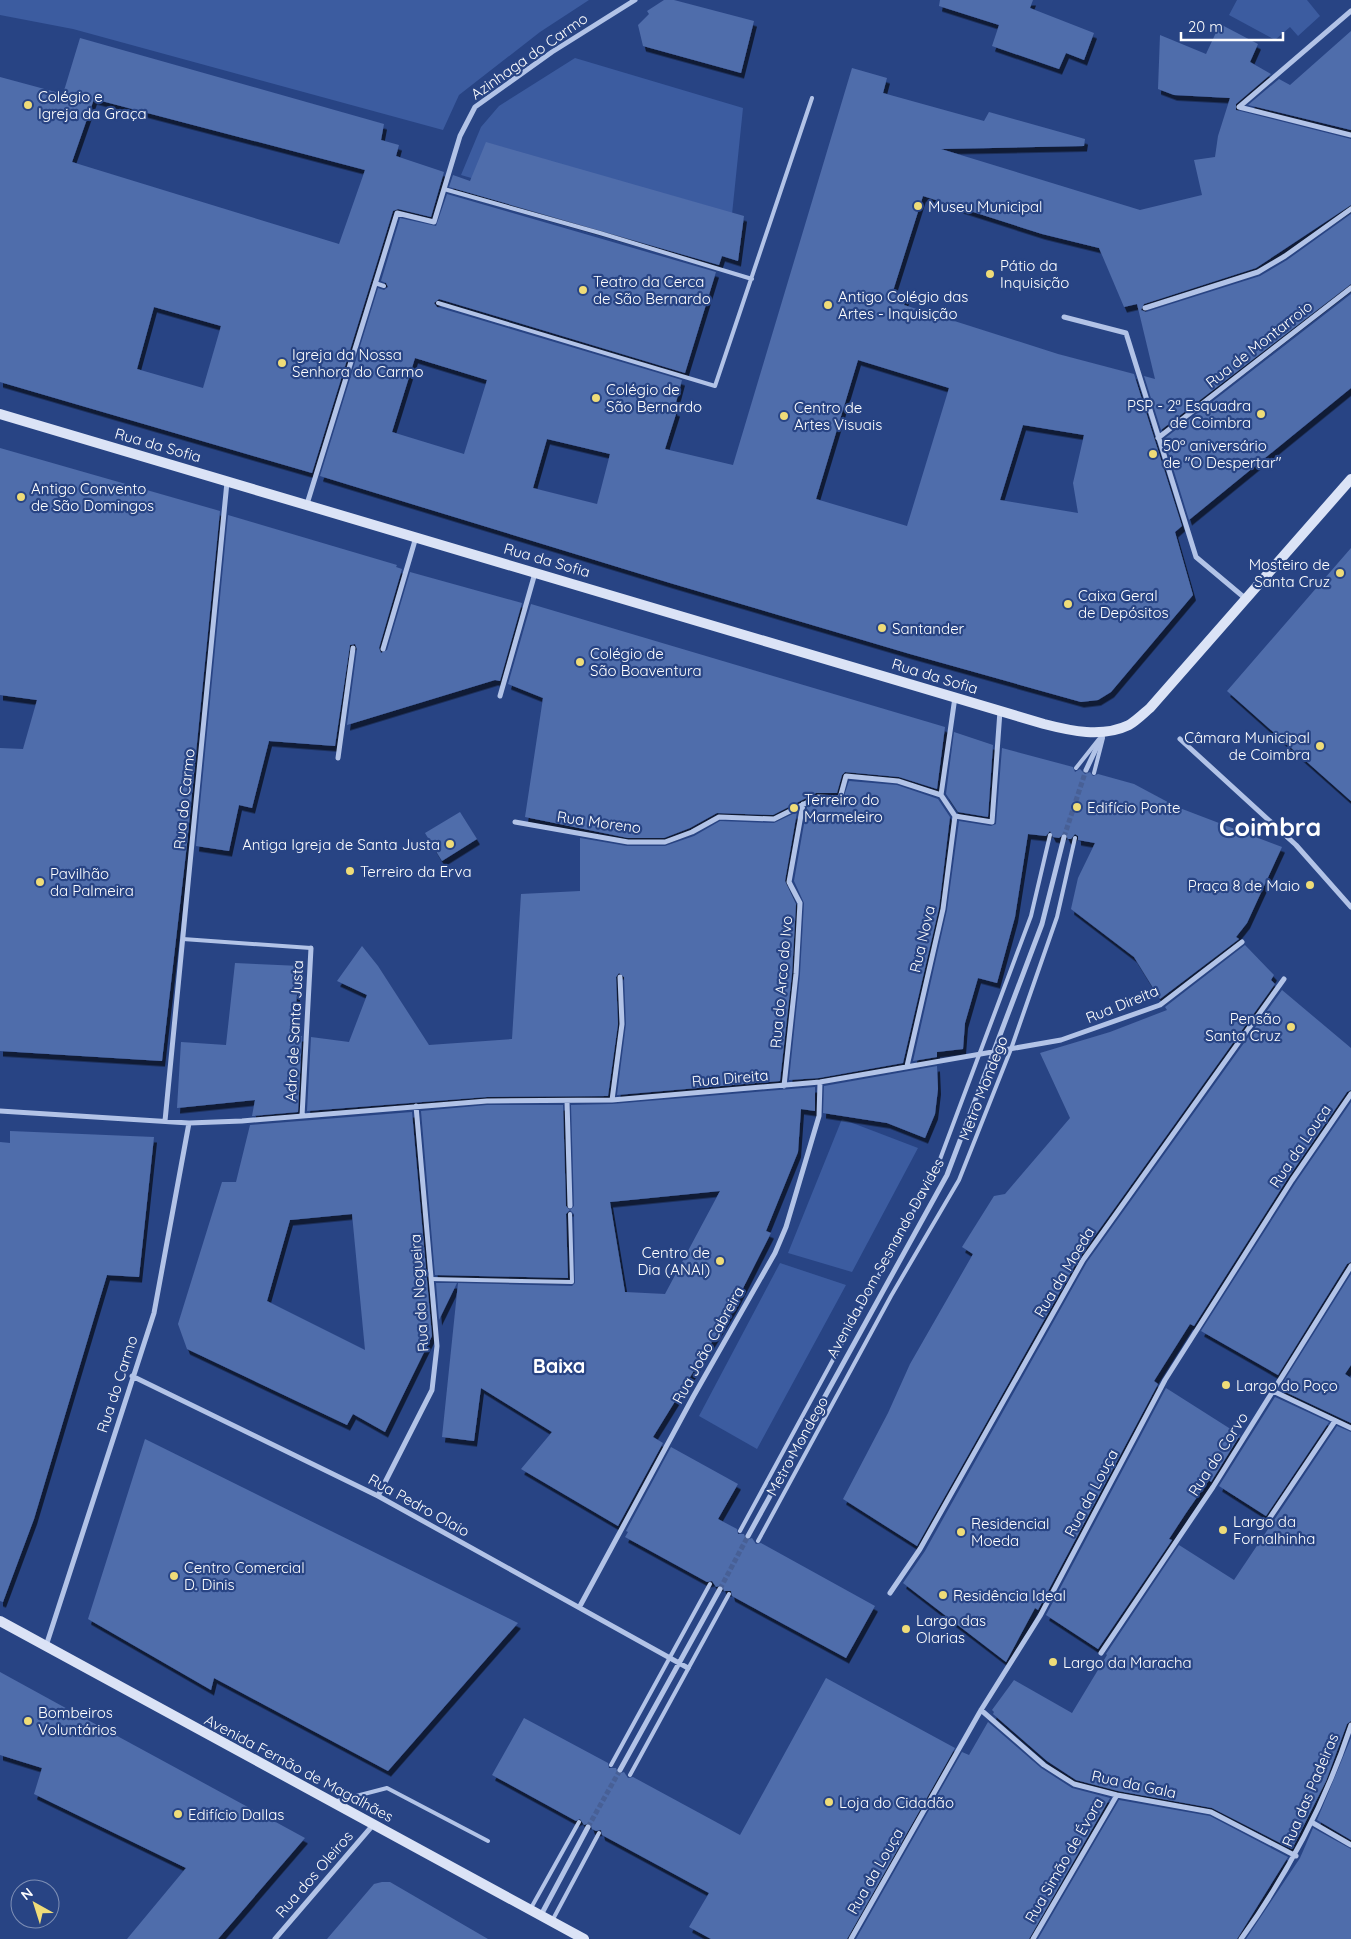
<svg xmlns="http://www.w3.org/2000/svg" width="1351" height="1939" viewBox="0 0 1351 1939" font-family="Quicksand,sans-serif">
<defs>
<filter id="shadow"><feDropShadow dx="3" dy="5.5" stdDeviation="0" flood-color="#0009"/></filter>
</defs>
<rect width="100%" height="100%" fill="#284484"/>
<path fill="#3c5ca0" d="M0 0H589L540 32 459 95 443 130 73 29 0 15Z
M1237 0H1307L1320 16 1298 36 1290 27 1275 40 1229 15Z
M575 58 743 108 728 253 461 175 481 127 499 106Z
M842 1119 918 1148 852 1272 788 1253Z
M780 1263 846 1285 757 1449 699 1416Z"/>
<path fill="#506dab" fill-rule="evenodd" filter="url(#shadow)" d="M664 0H674L754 21 741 73 643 46 638 25 649 14 647 11Z
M940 0H1033L1030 8 1094 33 1084 60 1066 53 1059 69 992 46 999 25 939 6Z
M1220 24 1258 44 1250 62 1271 74 1236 104V110L1351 139V205L1256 268 1144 304 1141 310 1146 312 1260 276 1287 260 1351 214V284L1161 430 1144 376 1155 379 1137 304 1124 307 1099 248 1042 234 923 196 893 291 907 295 904 305 1058 354 1134 374 1182 526 1175 532 1193 595 1111 692 1098 700 1081 702 910 654 670 583 320 476 378 288 384 290 388 287 386 283 381 281 400 218 436 226 447 194 716 272 685 373 439 299 434 303 437 307 682 380 674 410 677 411 665 449 733 465 852 68 887 78 883 93 984 121 989 112 1085 139 1084 146 941 149 1140 210 1202 195 1194 160 1215 157 1218 136 1230 98 1174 95 1158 89 1160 35 1206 54ZM415 358 487 380 464 454 392 432ZM858 360 949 388 907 526 816 499ZM1023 425 1084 435 1073 483 1078 513 1000 500ZM547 439 610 454 597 504 533 488Z
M1351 31V130L1248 105 1279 79 1290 85Z
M80 38 384 124 381 140 399 145 396 156 444 172 431 217 398 209 393 211 312 473 0 382V77L63 94ZM94 99 365 170 339 244 72 162ZM154 307 221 326 203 388 137 369Z
M486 142 744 216 738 261 722 256 719 265 449 187 453 175 470 181Z
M1351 294V388L1189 520 1164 439Z
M0 448 220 511 187 844 162 1061 0 1051V748L23 749 37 700 0 695Z
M228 515 397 565 396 567 402 569 379 648 381 653 387 650 410 572 522 603 500 681 495 680 347 725 357 649 355 644 350 645 335 746 269 741 252 808 239 805 229 851 196 846Z
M1351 548V801L1227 691Z
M531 604 945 727 937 789 899 777 845 772 842 775 837 793H816L773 815 717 813 690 828 664 838H628L525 817 543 698 508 684Z
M954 732 993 745 988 817 958 812 946 794Z
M1002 748 1073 767 1075 772 1080 769 1085 774 1090 772 1093 776 1098 774 1134 784 1177 807 1282 847 1247 923 1236 937 1239 939 1160 999 1134 957 1071 909 1078 878 1095 843 1078 840V836L1075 834 1071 839H1068L1065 833 1059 838 1053 837 1050 831 1046 836 1028 834 1015 917 997 983 978 978 965 1023 963 1049 937 1052V1057L913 1061 947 910 959 821 991 826 996 824Z
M849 781 897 785 938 799 950 817 939 908 903 1063 819 1078 789 1080 800 974 804 903 794 881 807 807 819 801 842 802Z
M460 812 477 839 442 861 425 833Z
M797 812 785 881 796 904 792 974 780 1081 617 1095 626 1024 624 977 619 973 616 977 618 1024 608 1096 487 1097 307 1111 311 1037 349 1042 367 995 337 981 362 946 378 966 429 1045 512 1039 521 894 580 891V838L627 846H665L694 836 720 821 774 823Z
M1245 945 1274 975 1271 980 1275 984 1079 1258 917 1546 843 1499 888 1413 910 1364 973 1254 962 1247 994 1196 1005 1194 1070 1118 1040 1053 1110 1032 1167 1010 1165 1007Z
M235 963 300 966 292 1043 298 1036H302L298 1112 252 1116 255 1100 177 1108 181 1042 226 1045Z
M1282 990 1351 1048V1090L1347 1092 1288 1178 1194 1326 1190 1324 1154 1381 1158 1384 1038 1610 1035 1608 1006 1662 903 1583 925 1551 1087 1262Z
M937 1066 938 1089 935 1114 925 1138 887 1123 823 1113 824 1086Z
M815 1087V1111L801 1109 798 1152 766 1231 771 1233 734 1306 653 1437 663 1443 618 1526 521 1469 552 1432 481 1388 474 1441 442 1437 458 1283 572 1286 575 1283 574 1214 570 1210 574 1206 571 1105 612 1104ZM720 1191 665 1294 625 1292 610 1202Z
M1351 1102V1262L1347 1264 1278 1375 1201 1331 1296 1182Z
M487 1105H563L566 1206 570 1210 566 1214 568 1278 435 1275 421 1111Z
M412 1112 432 1336 385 1432 353 1414 347 1425 187 1349 178 1324 222 1182H236L250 1125ZM352 1214 365 1350 267 1301 290 1220Z
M10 1131 154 1137 139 1277 107 1275 34 1519 3 1602 0 1601V1142L10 1143Z
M1351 1274V1365L1345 1374 1351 1378V1423L1279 1389Z
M436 1283H457L439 1320Z
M1166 1388 1240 1435 1211 1482 1209 1480 1186 1513 1169 1539 1172 1540 1098 1649 1046 1615Z
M1275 1397 1329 1422 1266 1516 1219 1486Z
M1337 1426 1351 1432V1721L1347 1724 1326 1781 1292 1849 1212 1808 1118 1791 1076 1780 1047 1761 993 1714 994 1712 992 1710 1014 1680 1072 1713 1107 1655 1106 1654 1179 1545 1234 1580Z
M145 1439 268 1500 518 1623 388 1771 214 1678 211 1690 88 1619Z
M671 1447 738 1484 718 1519 737 1529 738 1534H744L746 1540 752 1538 756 1544 761 1543 875 1606 846 1658 732 1596 731 1591H724L722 1585 716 1587 712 1581 707 1582 625 1537 628 1532 626 1531Z
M0 1672 62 1706 305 1838 218 1939H127L186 1868 34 1794 42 1768 0 1755Z
M826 1678 955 1748 847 1939H711L689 1927 709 1893 602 1835 601 1830 596 1831 592 1829 590 1823 584 1825 580 1819 576 1821 492 1775 524 1718 608 1763 609 1768H616L618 1774 624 1772 628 1778 633 1777 740 1835Z
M988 1722 1041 1768 1072 1788 1110 1798 1029 1939H856L962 1752 969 1755Z
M1351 1738V1840L1317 1820Z
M1119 1800 1210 1816 1288 1857 1237 1939H1038Z
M1313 1828 1351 1849V1939H1246L1300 1858Z
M382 1882H390L488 1939H327L374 1884Z"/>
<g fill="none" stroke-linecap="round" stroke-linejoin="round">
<path stroke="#486096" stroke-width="5" stroke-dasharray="5 2.5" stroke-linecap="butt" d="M1064 837 1086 770
M720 1589 748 1536
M588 1827 620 1770"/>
<path stroke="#b2c3e7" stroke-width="4" d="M444 189 600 233 752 279
M375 283 384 286
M438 303 715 386 812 98
M1076 768 1099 739
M1094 773 1103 738
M183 939 311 948
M431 1279 572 1282 570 1214
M740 1531 936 1170 1031 916 1050 835
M758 1541 891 1296 959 1180 1011 1049 1057 917 1075 838
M611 1765 710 1584
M630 1775 729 1594
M337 1801 387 1788 488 1841
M531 1908 579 1822
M552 1921 599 1833"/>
<path stroke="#b2c3e7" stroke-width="5" d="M1351 11 1239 107 1351 135
M1145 308 1258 272 1285 256 1351 209
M1064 317 1126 333 1196 557 1246 599
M1158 438 1351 288
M307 504 397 213 434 222 460 136 475 107 552 52 635 0
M383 649 416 537
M500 696 535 573
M955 697 941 795 955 816 992 822 1000 711
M1180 739 1296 845 1351 907
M338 758 353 648
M1086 770 1104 732
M515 822 628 842H665L692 832 719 817 774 819 818 797 840 798 846 776 898 781 941 795
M907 1066 943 909 955 816
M784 1086 796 974 800 903 789 882 803 804
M612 1100 622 1024 620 977
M567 1101 570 1206
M0 1111 189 1123 242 1121 487 1101 612 1100 820 1082 1061 1040 1160 1005 1242 942
M302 1116 311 948
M165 1121 227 482
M132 1376 378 1496 688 1668
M1273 1391 1351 1428
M378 1496 432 1390 437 1346 416 1106
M1267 1522 1335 1421
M748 1536 947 1175 1042 924 1064 837
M890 1593 920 1549 1083 1260 1284 979
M580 1606 693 1397 775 1253 786 1227 819 1116 820 1082
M46 1646 154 1313 189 1123
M1101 1653 1213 1487 1351 1266
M981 1710 1044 1765 1074 1784 1117 1795 1211 1812 1296 1856
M620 1770 720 1589
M1313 1823 1351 1845
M541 1915 588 1827
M275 1939 373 1825
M851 1939 981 1710 1040 1616 1165 1380 1292 1180 1351 1094
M1033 1939 1117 1795
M1241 1939C1289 1872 1325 1804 1351 1725"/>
<path stroke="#dbe3f6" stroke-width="10" d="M0 414 1044 724C1071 731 1102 738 1129 725 1136 721 1144 713 1150 708L1351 479
M0 1621 584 1939"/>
</g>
<g fill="#efdc78" stroke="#284484" stroke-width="2">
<circle cx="28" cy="105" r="5"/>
<circle cx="918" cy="206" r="5"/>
<circle cx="990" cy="274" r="5"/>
<circle cx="583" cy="290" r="5"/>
<circle cx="828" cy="305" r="5"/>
<circle cx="282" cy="363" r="5"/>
<circle cx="596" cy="398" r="5"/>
<circle cx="1261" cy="414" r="5"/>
<circle cx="784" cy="416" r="5"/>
<circle cx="1153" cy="454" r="5"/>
<circle cx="21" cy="497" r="5"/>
<circle cx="1340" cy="573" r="5"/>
<circle cx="1068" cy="604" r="5"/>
<circle cx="882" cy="628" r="5"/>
<circle cx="580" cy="662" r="5"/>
<circle cx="1320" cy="746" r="5"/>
<circle cx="1077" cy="807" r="5"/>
<circle cx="794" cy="808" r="5"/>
<circle cx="450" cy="844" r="5"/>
<circle cx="350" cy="871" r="5"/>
<circle cx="40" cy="882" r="5"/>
<circle cx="1310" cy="885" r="5"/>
<circle cx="1291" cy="1027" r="5"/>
<circle cx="720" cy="1261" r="5"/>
<circle cx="1226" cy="1385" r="5"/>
<circle cx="1223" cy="1530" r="5"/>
<circle cx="961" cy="1532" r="5"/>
<circle cx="174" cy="1576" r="5"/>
<circle cx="943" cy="1595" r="5"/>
<circle cx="906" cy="1629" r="5"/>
<circle cx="1053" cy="1662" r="5"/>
<circle cx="28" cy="1721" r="5"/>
<circle cx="829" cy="1802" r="5"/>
<circle cx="178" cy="1814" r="5"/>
</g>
<g text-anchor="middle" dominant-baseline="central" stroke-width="4.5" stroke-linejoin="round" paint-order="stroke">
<g font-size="15" fill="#fff" stroke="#284484">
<text transform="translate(529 56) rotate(-35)">Azinhaga do Carmo</text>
<text transform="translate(1259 344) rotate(-38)">Rua de Montarroio</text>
<text transform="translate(158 445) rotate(16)">Rua da Sofia</text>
<text transform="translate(547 560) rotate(16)">Rua da Sofia</text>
<text transform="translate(935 676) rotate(17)">Rua da Sofia</text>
<text transform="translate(184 799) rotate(-84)">Rua do Carmo</text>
<text transform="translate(599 822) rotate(8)">Rua Moreno</text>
<text transform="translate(922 939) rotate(-77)">Rua Nova</text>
<text transform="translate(781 982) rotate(-85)">Rua do Arco do Ivo</text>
<text transform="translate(1122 1004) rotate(-22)">Rua Direita</text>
<text transform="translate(294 1031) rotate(-87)">Adro de Santa Justa</text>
<text transform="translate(730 1078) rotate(-5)">Rua Direita</text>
<text transform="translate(983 1088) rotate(-69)">Metro Mondego</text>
<text transform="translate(1300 1146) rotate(-56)">Rua da Louça</text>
<text transform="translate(885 1258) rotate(-61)">Avenida Dom Sesnando Davides</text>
<text transform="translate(1064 1272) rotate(-59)">Rua da Moeda</text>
<text transform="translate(419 1293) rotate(-94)">Rua da Nogueira</text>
<text transform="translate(708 1345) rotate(-61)">Rua João Cabreira</text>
<text transform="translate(117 1384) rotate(-72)">Rua do Carmo</text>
<text transform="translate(797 1446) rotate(-61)">Metro Mondego</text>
<text transform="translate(1218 1454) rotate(-57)">Rua do Corvo</text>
<text transform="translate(1091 1493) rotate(-62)">Rua da Louça</text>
<text transform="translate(419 1505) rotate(29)">Rua Pedro Olaio</text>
<text transform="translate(299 1768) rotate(28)">Avenida Fernão de Magalhães</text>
<text transform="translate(1134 1784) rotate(12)">Rua da Gala</text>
<text transform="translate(1310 1790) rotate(-67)">Rua das Padeiras</text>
<text transform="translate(1064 1860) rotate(-60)">Rua Simão de Évora</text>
<text transform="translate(875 1871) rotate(-60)">Rua da Louça</text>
<text transform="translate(314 1874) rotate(-49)">Rua dos Oleiros</text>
</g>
<g font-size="15" fill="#fff" stroke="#284484" text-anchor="start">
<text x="38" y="96">Colégio e<tspan x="38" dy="17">Igreja da Graça</tspan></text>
<text x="928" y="206">Museu Municipal</text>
<text x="1000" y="265">Pátio da<tspan x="1000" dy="17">Inquisição</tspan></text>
<text x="593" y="281">Teatro da Cerca<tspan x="593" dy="17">de São Bernardo</tspan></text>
<text x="838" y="296">Antigo Colégio das<tspan x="838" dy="17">Artes - Inquisição</tspan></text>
<text x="292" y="354">Igreja da Nossa<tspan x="292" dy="17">Senhora do Carmo</tspan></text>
<text x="606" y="389">Colégio de<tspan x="606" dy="17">São Bernardo</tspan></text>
<text x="1251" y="405" text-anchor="end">PSP - 2ª Esquadra<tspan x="1251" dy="17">de Coimbra</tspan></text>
<text x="794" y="407">Centro de<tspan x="794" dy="17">Artes Visuais</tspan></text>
<text x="1163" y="445">50º aniversário<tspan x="1163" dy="17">de "O Despertar"</tspan></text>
<text x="31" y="488">Antigo Convento<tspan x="31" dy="17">de São Domingos</tspan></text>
<text x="1330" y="564" text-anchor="end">Mosteiro de<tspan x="1330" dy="17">Santa Cruz</tspan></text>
<text x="1078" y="595">Caixa Geral<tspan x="1078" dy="17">de Depósitos</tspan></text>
<text x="892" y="628">Santander</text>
<text x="590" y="653">Colégio de<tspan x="590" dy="17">São Boaventura</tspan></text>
<text x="1310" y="737" text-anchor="end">Câmara Municipal<tspan x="1310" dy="17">de Coimbra</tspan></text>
<text x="804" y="799">Terreiro do<tspan x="804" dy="17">Marmeleiro</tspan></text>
<text x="1087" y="807">Edifício Ponte</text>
<text x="440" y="844" text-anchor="end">Antiga Igreja de Santa Justa</text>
<text x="360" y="871">Terreiro da Erva</text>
<text x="50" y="873">Pavilhão<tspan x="50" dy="17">da Palmeira</tspan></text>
<text x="1300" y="885" text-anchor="end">Praça 8 de Maio</text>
<text x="1281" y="1018" text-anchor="end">Pensão<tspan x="1281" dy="17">Santa Cruz</tspan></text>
<text x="710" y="1252" text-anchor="end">Centro de<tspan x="710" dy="17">Dia (ANAI)</tspan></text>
<text x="1236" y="1385">Largo do Poço</text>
<text x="1233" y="1521">Largo da<tspan x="1233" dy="17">Fornalhinha</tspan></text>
<text x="971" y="1523">Residencial<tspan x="971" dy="17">Moeda</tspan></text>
<text x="184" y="1567">Centro Comercial<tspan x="184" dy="17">D. Dinis</tspan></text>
<text x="953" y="1595">Residência Ideal</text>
<text x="916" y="1620">Largo das<tspan x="916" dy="17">Olarias</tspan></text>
<text x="1063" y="1662">Largo da Maracha</text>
<text x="38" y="1712">Bombeiros<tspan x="38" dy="17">Voluntários</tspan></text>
<text x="839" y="1802">Loja do Cidadão</text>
<text x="188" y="1814">Edifício Dallas</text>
</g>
<g font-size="20" font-weight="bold" fill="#fff" stroke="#284484">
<text x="559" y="1365">Baixa</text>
</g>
<g font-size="25" font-weight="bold" fill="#fff" stroke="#284484">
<text x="1270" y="826">Coimbra</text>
</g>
</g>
<g transform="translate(35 1904) rotate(321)"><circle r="24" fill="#284484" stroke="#7e8fb5"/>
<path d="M0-4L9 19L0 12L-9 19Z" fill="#efdc78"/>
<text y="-8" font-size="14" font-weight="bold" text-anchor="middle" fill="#ffffff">N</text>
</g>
<path d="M1181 32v8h102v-8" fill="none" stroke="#ffffff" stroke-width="2.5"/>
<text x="1188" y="32" font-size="15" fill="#ffffff" stroke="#284484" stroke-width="4" paint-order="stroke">20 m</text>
</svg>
